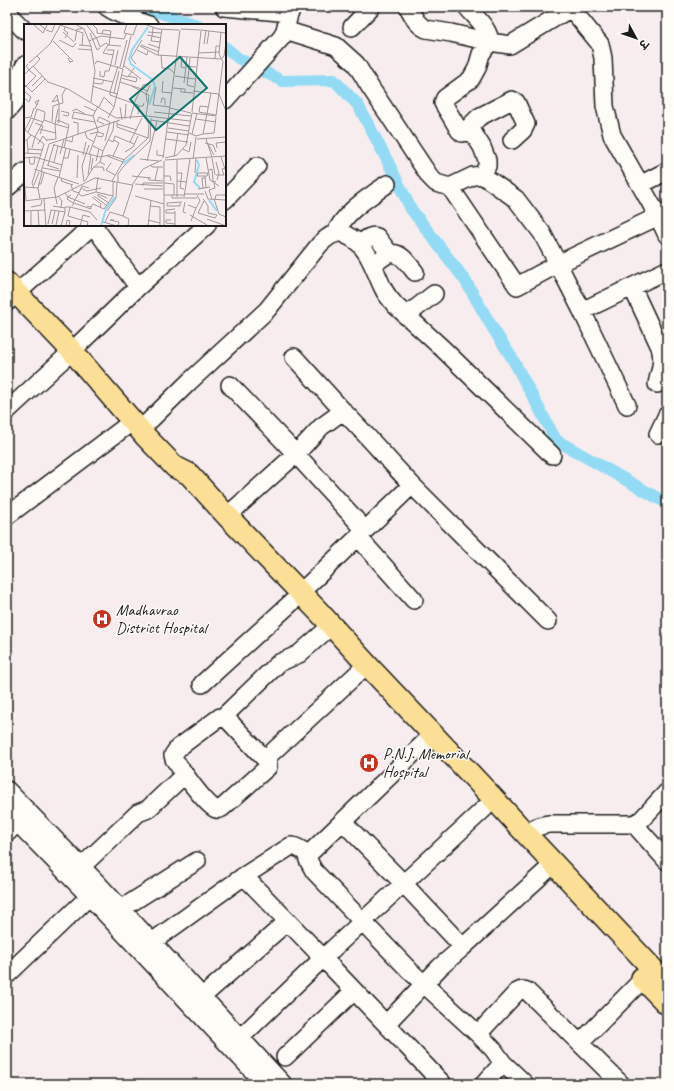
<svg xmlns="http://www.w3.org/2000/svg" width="674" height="1091" viewBox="0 0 674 1091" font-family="Caveat,'Playpen Sans Deva',sans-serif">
<rect width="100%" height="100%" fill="#f8edee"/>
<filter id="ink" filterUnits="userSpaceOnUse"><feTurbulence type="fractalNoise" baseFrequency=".025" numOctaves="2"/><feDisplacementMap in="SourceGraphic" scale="8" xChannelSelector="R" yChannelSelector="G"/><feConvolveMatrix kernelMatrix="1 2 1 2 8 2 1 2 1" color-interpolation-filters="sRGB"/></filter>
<g filter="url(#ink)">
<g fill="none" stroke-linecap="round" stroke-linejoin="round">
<path stroke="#93dbf5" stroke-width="12" d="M143 7 197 25
M225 47 238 58 282 81 334 80 358 105 387 160 411 209 465 280 492 327 512 358 556 440 661 500H667"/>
<defs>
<path id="minor" d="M107 7C120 16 135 20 149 25
M224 7 290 13
M408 7 416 21 421 26 426 29 451 33 490 42 510 45 561 14 575 7
M467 7C476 18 489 28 490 42L481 54 477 68 471 79 445 98 443 103 459 130 462 133 472 131
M570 7 600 44 603 58 605 106 612 135 658 216 667 235
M7 9 14 20 25 31
M352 27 371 7
M285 30 336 46 356 64 370 87 430 177 436 183 450 187 517 286 558 264 542 233 516 199 482 175 473 176 450 187
M225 100 282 37 285 30 291 7
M7 111 18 98 20 93 18 82 19 77 25 65
M482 175 487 166V160L482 147 472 131 471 125 479 117 512 100 516 102 526 124 523 130 512 140
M640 185 667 171
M7 188 25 172
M225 200 257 166
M93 225 138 287
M335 234C346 210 367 199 387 184
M360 244C365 240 371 234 377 237L390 254
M373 265C377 262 385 255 390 254 401 251 409 265 415 272
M632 287 660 347C664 361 660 370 657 384
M7 302 93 225
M582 311 667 270
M406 316 434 294
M230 385 296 454 321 427 343 411 294 357
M627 405 582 311 558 264 667 212
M7 411 72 351 138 287 207 225
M343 411C367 435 389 461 412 485
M140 430 189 382 267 310 320 244C325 239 333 232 341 233 344 233 347 236 350 237 369 247 374 270 383 288 386 295 391 300 396 306L443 349 552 455
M658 434 667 415
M7 516 133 421
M227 516 296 454 365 530
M358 537 414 600
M300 593 412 485 548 621
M202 684 292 602
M220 717H223L226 718 265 759 268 764V767L222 808C220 809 219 810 216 809 207 807 180 768 174 759L173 755 178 748Z
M223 717 279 663 299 654 323 633
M265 759 359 672
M7 790 100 886 283 1084
M7 812 89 896 265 1084
M343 822 403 883 463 947
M634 824 667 861
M7 833 18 822
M526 834C533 828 539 825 549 824H634L641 820 667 792
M306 853 308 860 314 871 410 971 478 1034 493 1049 503 1063
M81 867 138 813 148 809 185 774
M244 876 291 846C300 846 303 855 312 851L424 743
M121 909 197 861
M152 942 244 876 323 958 241 1037
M7 975 97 889
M203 996 288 921
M386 1024 440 967 463 947 546 871
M478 1034 517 992C520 990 523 989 527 991L621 1084
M580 1043 643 979
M285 1057 354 991
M443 1084 323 958 485 808
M484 1084 503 1063 525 1084"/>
<path id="major" d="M7 283 72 351 146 437 175 467 189 474 227 516 320 613 371 669 494 799 526 834 667 984
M642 978 667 1004"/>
</defs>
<use href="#minor" stroke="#1c1c1c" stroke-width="20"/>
<use href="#major" stroke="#1c1c1c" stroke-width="24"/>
<use href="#minor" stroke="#fdfcf7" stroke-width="17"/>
<use href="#major" stroke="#fbdf96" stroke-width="21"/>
</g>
</g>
<defs>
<symbol id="hospital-disc" viewBox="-11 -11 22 22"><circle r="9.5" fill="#c8321e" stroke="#fdfcf7"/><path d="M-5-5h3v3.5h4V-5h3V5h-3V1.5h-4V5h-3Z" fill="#fff"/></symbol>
</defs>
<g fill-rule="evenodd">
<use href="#hospital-disc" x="91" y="608" width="22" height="22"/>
<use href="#hospital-disc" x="358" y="752" width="22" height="22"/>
</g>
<g text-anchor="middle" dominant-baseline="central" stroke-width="3" stroke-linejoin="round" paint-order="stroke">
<g font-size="16" fill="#1c1c1c" stroke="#fdfcf7" text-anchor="start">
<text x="116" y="610">Madhavrao<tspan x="116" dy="18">District Hospital</tspan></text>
<text x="383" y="754">P.N.J. Memorial<tspan x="383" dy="18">Hospital</tspan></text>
</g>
</g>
<g transform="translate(24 24)">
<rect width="202" height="202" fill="#f8edee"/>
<path fill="none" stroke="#93dbf5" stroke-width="2" d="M124 3 108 26 105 35 107 40 129 56 131 63 125 81M173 136 175 141 170 158 176 164M99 140 110 131M185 176 193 187M77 202 82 185 91 173"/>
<path fill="none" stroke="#a0999a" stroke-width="1" d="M9 0 19 9 21 5M15 0 21 5 24 0M51 0 60 5 67 22 71 47 67 78M62 0 73 15 76 23 82 19 84 21 79 29 89 31M68 0 73 5V9L87 11M103 0 100 9 109 11 113 0M120 0 134 5 155 6M36 1 59 9 58 22M129 4 128 12 137 14M157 5 177 6M22 6 28 8 31 0M177 6 202 9M39 8 50 18M124 8 137 9M66 9 73 26 76 24M78 10 79 6 87 7 85 21M123 11 128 12 127 17 137 18M41 14 44 9 40 6 41 3M35 16 49 23 52 19M29 17 49 37 46 38 44 34M51 17 53 5H57L58 3M65 17 77 12 100 15 102 10M124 20 136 24M180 20 182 6M183 20 185 7M55 21 67 22M84 21 97 22M117 21 135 28M116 22 133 31 197 35M54 25 68 26M113 26 123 31 124 27M174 29 195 28M134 31 138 5M137 31 138 44 146 45 150 49M158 33 157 43 161 44M163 33 162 42 172 43M191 35 192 22H195M197 35 200 32 202 19M5 39 26 20 37 0M4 40 2 42 5 46 9 42 24 58 44 65 92 94 123 92 166 97M71 40 73 37 99 45 90 83 84 94M112 40 107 34 118 16M91 41 94 26M99 41 117 55M9 43 16 35 13 32M96 43 103 16M99 44 107 12M76 47V52L80 53 81 47H85L87 40 90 26H83M0 51 5 46 12 52 0 64M98 51 104 53 110 44M151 52 164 54 166 34M97 54 112 58 113 54 104 52M139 57 138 68 148 69M89 58 94 42M96 58 124 67M69 59 78 60 80 56M160 59 162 42M0 60 8 68 21 55M8 62 18 52M68 62 86 68 89 58 69 54M108 62 122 70 126 61M132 63 129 81 146 83M170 63 163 61 164 54 171 55M149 64 161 65V68M157 65V68L169 69M0 67 7 73 5 78 0 74M169 67 195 70 202 87M90 69 95 47M94 70 86 68V71L114 81 116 88M137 79 138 74 141 75V81M60 82 71 87M75 83 80 73 90 83M96 83 98 96M185 83 176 82 175 88 192 91M146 84 167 89M11 85 15 76 11 78 13 81M34 85 31 100 45 104M37 87 45 89 44 92 39 91M48 87 52 85 61 90M130 88 167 92M168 88 177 7M168 89 192 92 199 38 195 30 197 8M114 90 115 82H119L120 79M69 92 50 88 48 94 71 98M122 92 125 71 122 70 123 78M0 94 7 93 10 84M10 95 13 85 21 88 20 96M101 95 102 80M106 95 111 77 119 61 126 59M172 95 192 98M33 96 35 99V80L39 79 38 71 42 64M34 96 45 101 40 124M127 96 165 102M93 97V103L124 114M28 98 29 82 35 80 34 76 33 71 28 78 34 76M49 98 54 99V111M11 99 19 102 16 110M80 100 73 97 75 93 86 98 81 117M93 100 113 106M144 104 165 107M15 105 32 109M4 108 10 95M61 108 63 114 70 118M143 108 165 111M165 109 172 112 179 110 187 69M66 110 74 108 80 110 78 113 73 112M168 110 173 89M179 110 190 109 192 93M7 111 1 106 7 94 19 98M142 115 164 118M173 115 202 113M182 115 188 133M0 116H3L4 125M3 116 7 111 11 113 8 124M42 116 48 118 49 112M85 116 89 118 91 112 110 120M106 118 118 94M181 119 189 121 192 128M14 120 19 112 23 117M184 120 190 131M30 121 76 133 85 131 101 136M69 122 79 127 76 138M193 124 192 119 202 118M159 125 165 128 167 118M133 126V131L140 132M79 127 89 106 90 97M101 128 109 123 114 112M0 129 17 130M4 129V125L19 126M36 130 40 115M65 130 74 107 69 92 74 82M59 131 62 118M83 132 99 138M89 132 95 119 90 116M150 133 154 109M197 133 202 148M0 134 11 133 38 141M5 134 6 140H10L11 133M39 134H44L46 125M139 134 156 6M141 134 153 131 162 121 168 89M182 134 186 156 195 162M188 134 191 151M116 135 135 137M169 135 172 113M141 136 202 132M153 136V157L163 158M72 137 75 125M123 137 133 97M30 138 34 122M192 138 195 149 193 156M87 139 82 146 91 151M23 141 35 145M24 141 30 120M127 141 128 143H139M70 143H79L80 147M19 144 36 147M10 145 55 160M67 146 69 134M185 146 188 145 189 157 192 158M17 148 25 120 96 96M153 149H158L156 164 160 165M171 149 172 134M184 149 183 152H173L174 149H185M64 151 67 131M192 151H200L198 145 201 144M108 152 127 154M139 152H146L147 157M181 152 182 164M35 153 42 124M74 153 72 168 89 172 80 185M124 153 125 156 139 157M0 154 2 176M38 154 37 157 49 161M53 154 54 131M131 156 134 143M61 157 69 144 76 138 81 141M88 157 100 136 124 114 125 101 121 92M153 157V173M60 158 58 142 65 121M89 158V172M94 158V150L99 143 126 117 127 94M140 159 150 160V171M14 160H17L20 149M111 160 139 162M10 161 15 148M47 161 49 167 55 169 58 162 65 164M119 162V159H139M0 163 14 164 16 175M10 164 8 159 20 120 11 113 20 96 31 100 32 115 22 116M14 164 18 148M57 164 63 167 77 164M120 165H139M174 165 186 163M179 165 178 154H181M181 167 184 175 202 176M41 169 44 173 43 175 49 179 55 169M55 170 58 172 72 168M160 170H180M47 171 44 173 61 180M140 171H160M148 171V174H173M34 172 38 177 37 183M70 172 82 181M111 172 140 180M68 173 77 180 76 183M160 173 166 135M83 174 74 170V172L85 179M20 175 22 202M179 175 180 176 184 182V189L193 191 191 194 174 189 180 177M188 175 185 166 191 164 190 159M190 175 195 190 202 193M191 175 192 171H201L202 174M0 177 33 173 71 154 108 161 119 145 138 136M161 178 159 188 162 189M156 179V182H143V179L158 178M33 180 30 164 34 153M164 181 172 184 176 177 173 171M29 182 41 184M48 182 50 179 67 185V183L63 182M126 182 136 183V201M7 183 17 181 18 176M46 183 66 188 73 196M67 183 69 180 80 185M14 186 15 202M0 187 21 186M7 187V202M35 187 41 188V183H46L44 192 64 198 63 202M83 187 92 174 93 159M151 189H142V186L151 185M166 191 183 201M183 195 202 202M90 196H86L95 198 94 202M124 196 136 199M147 196H142V199L151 200M167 197 172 184M79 198 93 202M81 198 86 188 99 192M24 200 27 186 35 187 32 201M28 200 31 187M37 202 41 188M42 202 43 196 46 197 45 202M56 202 59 191 66 193M104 202 105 195 99 192 109 161M124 202 127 176M140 202V137M151 202V187"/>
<path fill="#0f766e" fill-opacity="0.15" stroke="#0f766e" stroke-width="2" d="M156 33 183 64 132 106 106 75Z"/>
<rect width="202" height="202" fill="none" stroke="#1c1c1c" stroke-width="2"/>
</g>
<rect width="674" height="1091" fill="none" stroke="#fdfcf7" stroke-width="24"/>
<rect x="12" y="12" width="650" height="1067" fill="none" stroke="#1c1c1c" stroke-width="1.5" filter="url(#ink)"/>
<g transform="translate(636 38) rotate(130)" stroke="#fdfcf7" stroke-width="3" paint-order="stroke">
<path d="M0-3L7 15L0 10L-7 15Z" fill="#1c1c1c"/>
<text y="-6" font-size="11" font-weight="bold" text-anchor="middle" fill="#1c1c1c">उ</text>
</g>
</svg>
